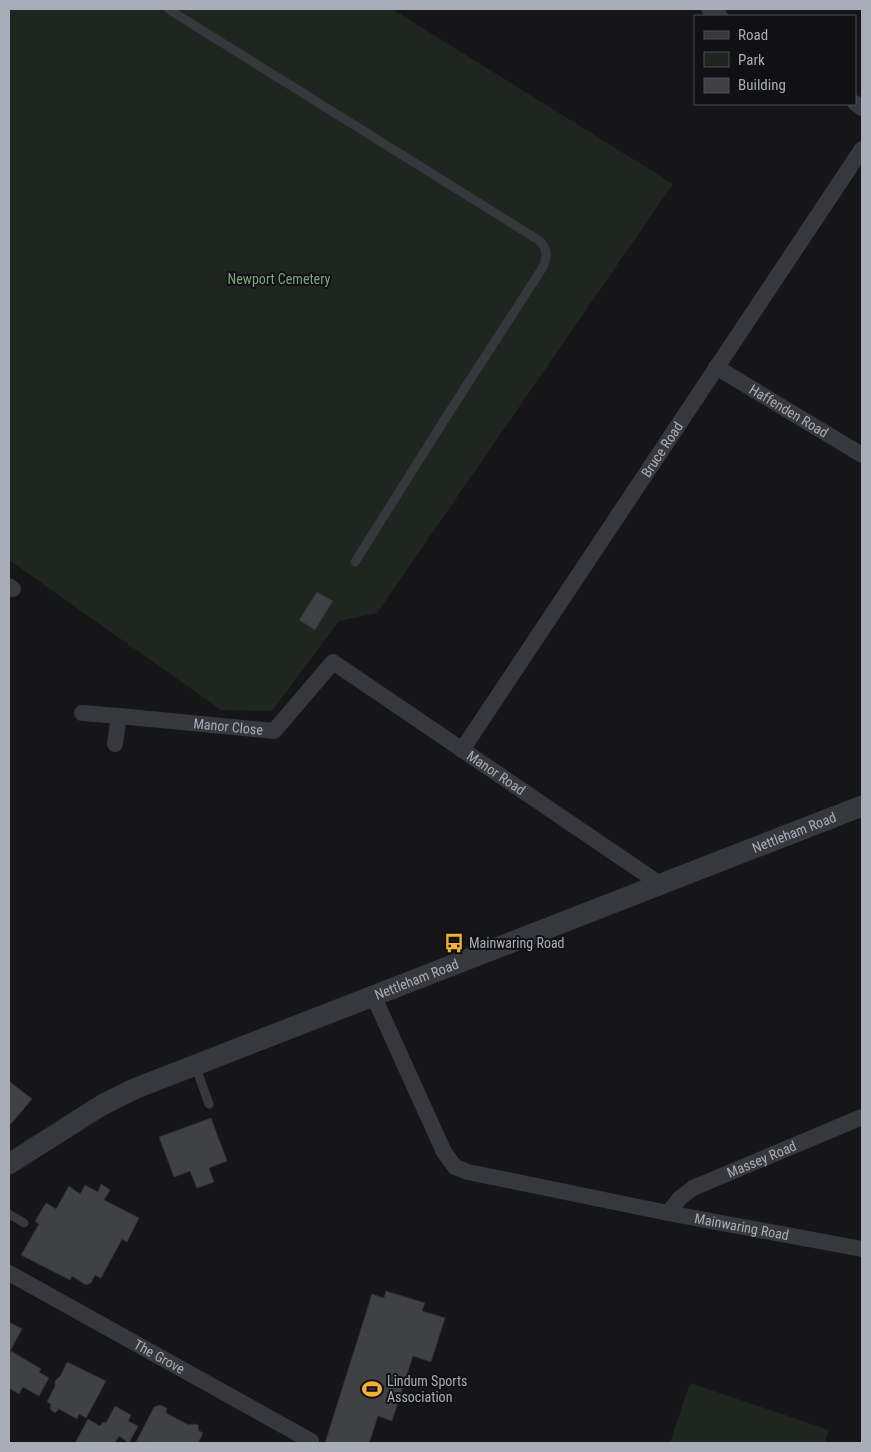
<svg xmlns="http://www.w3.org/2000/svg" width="871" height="1452" viewBox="0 0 871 1452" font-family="'Roboto Condensed',sans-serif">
<rect width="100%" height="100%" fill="#161618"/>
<path fill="#1e261f" d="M9 9H392L673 184 377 613 339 621 272 711 221 710 9 560Z
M690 1383 829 1430 825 1443H670Z"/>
<path fill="#404145" stroke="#303034" d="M317 592 333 601 315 630 299 620Z
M9 1081 32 1099 11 1124 9 1122Z
M211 1118 227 1161 209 1168 214 1182 197 1188 190 1171 174 1177 159 1137Z
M101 1184 110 1190 104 1200 139 1218 127 1242 122 1239 101 1278 95 1275 91 1283 86 1285 72 1276 70 1280 21 1255 39 1224 35 1221 46 1203 56 1209 69 1186 80 1194 85 1185 98 1192Z
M386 1291 425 1303 422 1311 445 1318 431 1362 413 1356 392 1421 378 1416 369 1443H325L372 1294 384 1298Z
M9 1322 22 1329 10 1351 9 1350Z
M11 1351 41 1369 39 1372 49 1378 39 1396 23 1387 19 1394 9 1388V1356Z
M67 1362 106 1381 86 1418 79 1414 77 1419 59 1409 55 1413 50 1409 51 1404 47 1402 55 1386V1381L61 1375Z
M160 1405 167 1408 166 1413 189 1425 194 1424 198 1425 199 1431 203 1433 198 1443 136 1442 154 1407Z
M115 1406 131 1415 128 1421 138 1426 129 1443 119 1436 115 1443H75L88 1419 100 1426 103 1422 106 1423Z"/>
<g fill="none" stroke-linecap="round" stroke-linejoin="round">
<path stroke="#37383d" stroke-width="9" d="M168 9 540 241C548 250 547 256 543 267L443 422 355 562
M195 1065 209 1104
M9 1214 24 1223"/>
<g stroke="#37383d" stroke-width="16">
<path d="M709 9 720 16"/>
<path d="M855 103 862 108"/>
<path id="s1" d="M716 367 862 455"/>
<path d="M9 586 13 589"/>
<path d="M82 713 119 716"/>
<path id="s2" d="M115 744 119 716 274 731 333 662 660 884"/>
<path id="s3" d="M462 750 862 149"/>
<path id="s4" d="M373 995 444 1152 455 1167 468 1172 668 1213 862 1249"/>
<path id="s5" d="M668 1213 680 1198 693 1188 862 1117"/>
<path id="s6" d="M9 1273 311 1441"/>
</g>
<path stroke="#37383d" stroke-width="21" id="s7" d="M9 1164 102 1105 134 1089 862 806"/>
</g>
<defs>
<symbol id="bus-bare" viewBox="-9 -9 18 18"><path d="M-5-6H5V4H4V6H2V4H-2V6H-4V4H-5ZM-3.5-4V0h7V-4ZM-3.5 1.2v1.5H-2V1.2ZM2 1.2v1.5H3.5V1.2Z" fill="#f2b134" stroke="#111113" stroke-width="2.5" paint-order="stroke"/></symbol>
<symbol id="stadium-bare" viewBox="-9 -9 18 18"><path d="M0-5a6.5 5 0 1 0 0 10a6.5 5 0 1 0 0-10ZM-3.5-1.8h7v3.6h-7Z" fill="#f2b134" stroke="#111113" stroke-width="2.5" paint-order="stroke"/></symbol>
</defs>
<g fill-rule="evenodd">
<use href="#bus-bare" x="440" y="929" width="28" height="28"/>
<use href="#stadium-bare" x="358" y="1375" width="28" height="28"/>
</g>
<g text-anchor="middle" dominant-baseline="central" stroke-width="4" stroke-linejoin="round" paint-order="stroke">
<g font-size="14" fill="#7fa381" stroke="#111113">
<text x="279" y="279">Newport Cemetery</text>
</g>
<g font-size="14" fill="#a8adb8" stroke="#111113">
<text stroke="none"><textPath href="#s1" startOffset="85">Haffenden Road</textPath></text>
<text stroke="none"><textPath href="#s3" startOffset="361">Bruce Road</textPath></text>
<text stroke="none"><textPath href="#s2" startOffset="138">Manor Close</textPath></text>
<text stroke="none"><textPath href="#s2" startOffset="472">Manor Road</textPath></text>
<text stroke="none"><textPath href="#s7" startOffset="854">Nettleham Road</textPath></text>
<text stroke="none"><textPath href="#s7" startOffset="449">Nettleham Road</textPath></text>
<text stroke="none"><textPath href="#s5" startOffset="110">Massey Road</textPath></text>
<text stroke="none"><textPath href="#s4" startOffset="484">Mainwaring Road</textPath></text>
<text stroke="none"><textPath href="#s6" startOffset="172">The Grove</textPath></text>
</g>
<g font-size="14" fill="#a8adb8" stroke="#111113" text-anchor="start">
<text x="469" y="943">Mainwaring Road</text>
<text x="387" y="1381">Lindum Sports<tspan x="387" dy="16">Association</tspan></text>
</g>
</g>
<rect width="871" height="1452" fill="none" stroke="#a8adb8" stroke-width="20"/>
<rect x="694" y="15" width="162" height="90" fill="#111113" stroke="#4d4f55"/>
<rect x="704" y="31" width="25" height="8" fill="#37383d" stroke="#4d4f55"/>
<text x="738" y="40" font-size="15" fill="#a8adb8">Road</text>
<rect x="704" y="52" width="25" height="15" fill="#1e261f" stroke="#4d4f55"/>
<text x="738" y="65" font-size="15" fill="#a8adb8">Park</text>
<rect x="704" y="78" width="25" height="15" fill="#404145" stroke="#4d4f55"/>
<text x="738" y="90" font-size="15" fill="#a8adb8">Building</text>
</svg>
